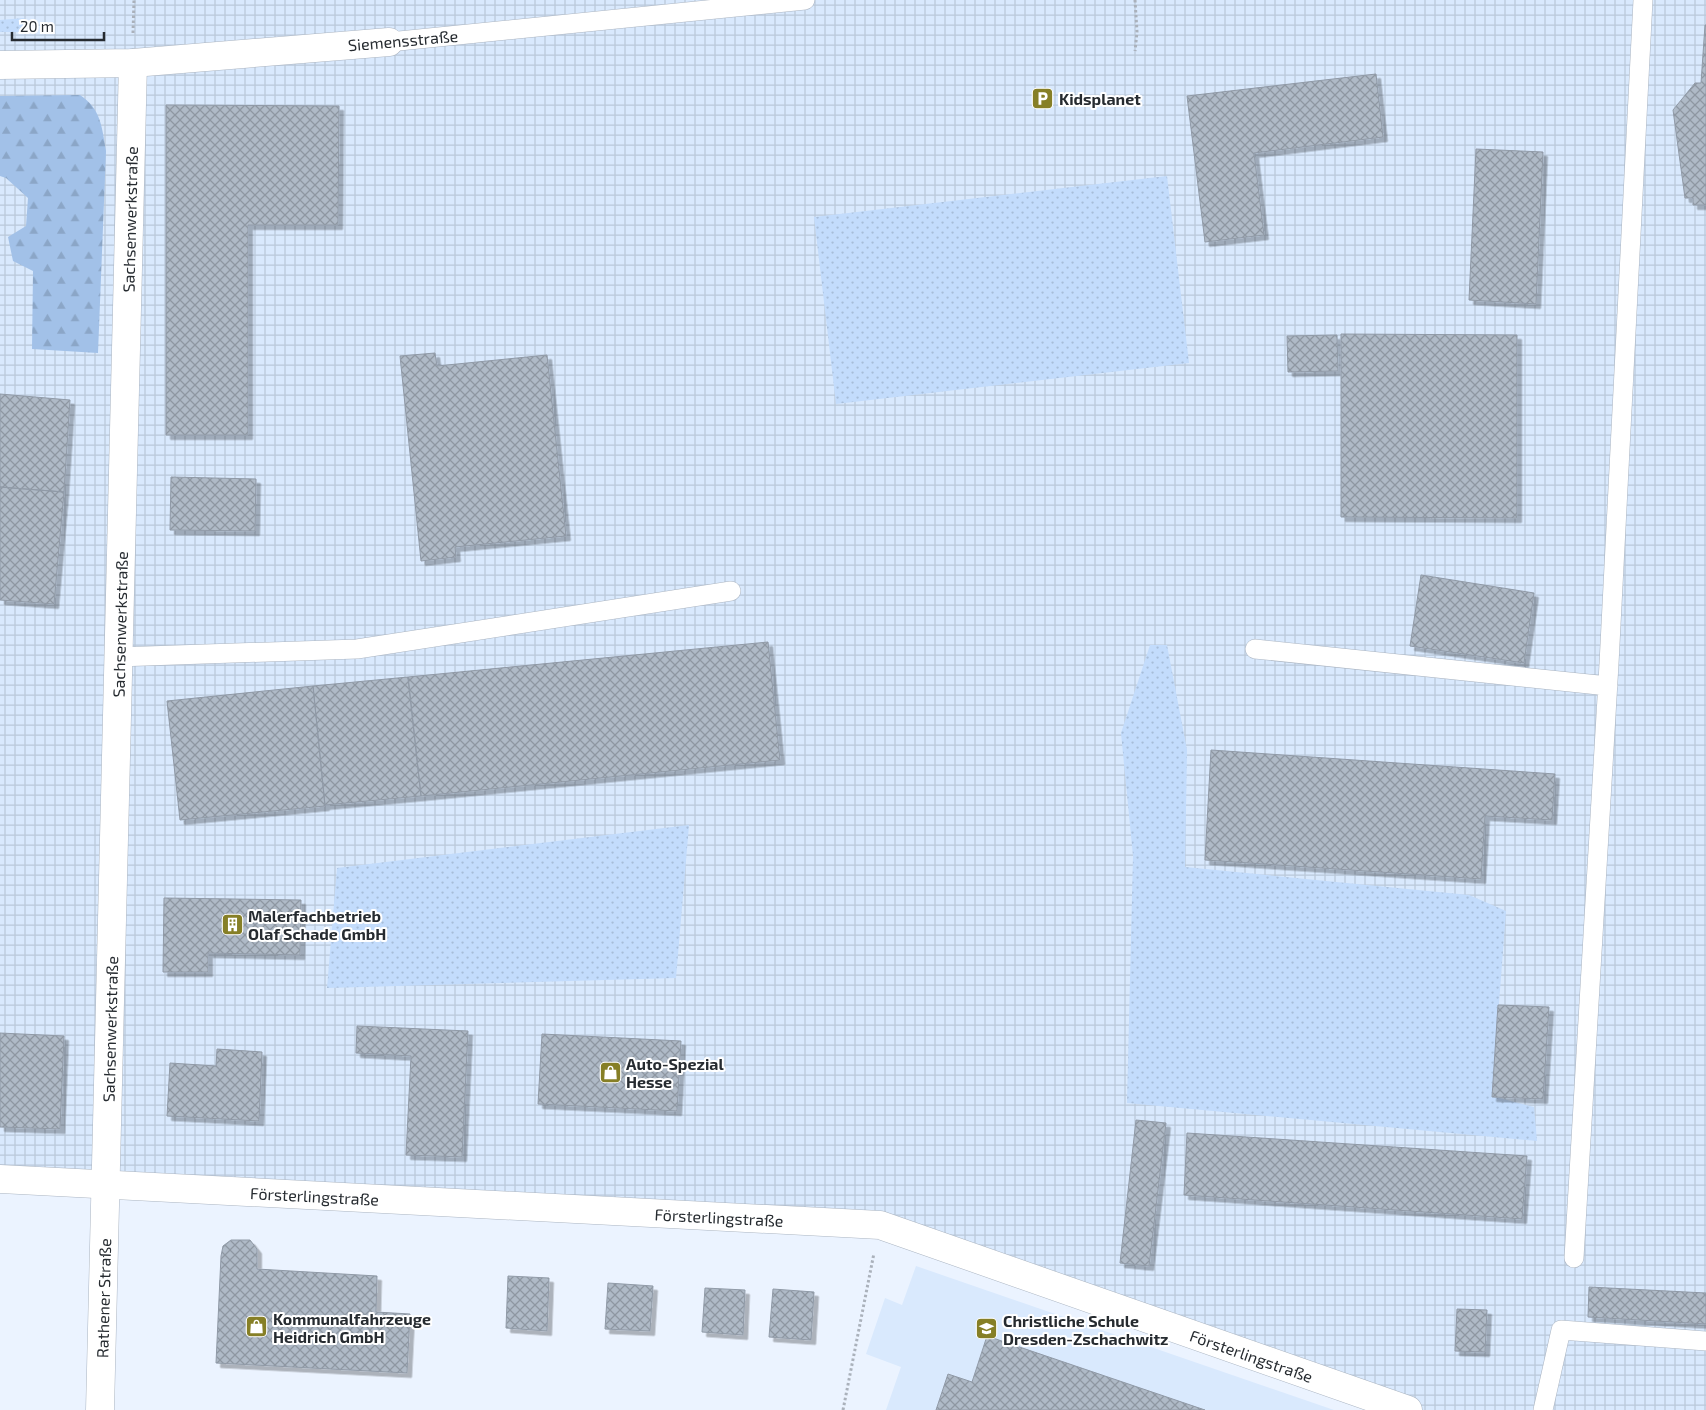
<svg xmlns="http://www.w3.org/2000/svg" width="1706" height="1410" viewBox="0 0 1706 1410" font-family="'Exo 2',sans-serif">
<defs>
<pattern id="industrial-grid" width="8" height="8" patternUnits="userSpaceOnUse" patternTransform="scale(1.25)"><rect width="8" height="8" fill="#d9e9fd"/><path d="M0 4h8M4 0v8" fill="none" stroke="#bac8d9"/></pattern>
<pattern id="grass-dots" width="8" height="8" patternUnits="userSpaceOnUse" patternTransform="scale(1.25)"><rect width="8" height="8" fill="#c3dcfc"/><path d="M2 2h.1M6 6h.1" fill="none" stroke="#a7bdd8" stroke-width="1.8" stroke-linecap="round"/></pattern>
<pattern id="forest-firs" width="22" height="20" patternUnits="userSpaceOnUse" patternTransform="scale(1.25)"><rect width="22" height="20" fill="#a2c1e8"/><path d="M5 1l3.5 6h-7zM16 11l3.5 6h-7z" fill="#8ba6c7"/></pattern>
<pattern id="building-cross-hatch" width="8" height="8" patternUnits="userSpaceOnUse" patternTransform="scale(1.25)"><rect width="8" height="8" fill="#afbac7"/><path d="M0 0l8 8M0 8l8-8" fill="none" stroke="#8e97a2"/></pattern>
<filter id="shadow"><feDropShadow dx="4.5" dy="4.5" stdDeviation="0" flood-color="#0004"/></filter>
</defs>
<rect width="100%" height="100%" fill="#ebf3ff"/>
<path fill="#d9e9fd" d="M916 1266 1334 1410H886L901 1367 866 1354 885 1298 902 1305Z"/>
<path fill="url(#industrial-grid)" d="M0 0H1706V1410H1417L880 1225 0 1176Z"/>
<path fill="url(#grass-dots)" d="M24 18 23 32H0V20Z
M1167 176 1189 363 836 404 814 217Z
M1150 645H1167L1187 750 1185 867 1469 895 1506 911 1492 1096 1534 1107 1537 1141 1127 1103 1133 856 1121 733Z
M689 825 676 978 327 988 337 868Z"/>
<path fill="url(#forest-firs)" d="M80 95C101 109 102 127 106 151L98 353 32 349 33 271 13 261 8 237 26 226 28 198 6 178 0 176V96Z"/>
<path fill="url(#building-cross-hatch)" stroke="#909aa7" filter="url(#shadow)" d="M1705 25H1706V205H1693V198H1685L1673 110 1695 83H1701Z
M1376 74 1383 137 1254 153 1264 235 1205 242 1187 96Z
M166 105 339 106 338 225H248V435H166Z
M1476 149 1543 152 1536 304 1469 300Z
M1341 334 1517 335V518L1341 517Z
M1337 335 1338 371 1288 372 1287 336Z
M435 353 437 366 547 355 566 536 455 547 456 557 421 561 400 356Z
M0 394 70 400 64 492 0 487Z
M171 477 256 479 255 531 170 530Z
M0 487 64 492 54 604 0 600Z
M1421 575 1534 593 1524 663 1410 646Z
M768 642 780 760 421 796 408 677Z
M408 677 421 796 325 805 313 686Z
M313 686 325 806 180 820 167 701Z
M1211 750 1555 774 1552 820 1485 816 1481 879 1205 860Z
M164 898 301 900 300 955 208 953V972H163Z
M1498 1005 1549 1007 1543 1099 1492 1097Z
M357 1026 468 1031 462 1157 406 1155 411 1056 356 1053Z
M0 1033 64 1036 60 1129 0 1127Z
M542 1034 681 1041 677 1111 538 1104Z
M217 1049 262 1052 259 1121 167 1116 170 1063 216 1066Z
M1136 1120 1166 1123 1149 1266 1120 1263Z
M1187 1133 1527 1156 1522 1219 1184 1195Z
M231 1240H250L257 1249V1269L377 1276 376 1312 410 1314 407 1373 216 1363 221 1256 223 1246Z
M508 1276 549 1278 547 1331 506 1328Z
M608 1283 653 1286 650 1331 605 1329Z
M1589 1287 1706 1293V1324L1588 1317Z
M705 1288 745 1290 743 1335 702 1332Z
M773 1289 814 1292 811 1340 769 1337Z
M1457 1309 1487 1310 1485 1352 1455 1351Z
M987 1336 1205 1410H936L948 1374 972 1382Z"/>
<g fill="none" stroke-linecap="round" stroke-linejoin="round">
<defs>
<path id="service" d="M389 42 805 0
M1255 649 1608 686
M117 657 357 649 731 591
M1574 1258 1609 664 1643 0
M1543 1410 1561 1330 1706 1341"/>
<g id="minor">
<path d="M0 65 133 63 389 42"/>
<path id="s1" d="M0 1179 880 1225 1408 1410"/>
<path id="s2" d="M100 1410 133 63"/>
</g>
</defs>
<use href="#service" stroke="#abb5c2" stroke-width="20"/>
<use href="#minor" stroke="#abb5c2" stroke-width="29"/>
<path stroke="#aab1bb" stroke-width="3" stroke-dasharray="2.5 2.5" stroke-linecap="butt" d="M1135 0 1137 32 1135 51
M133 33 134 0
M843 1410 874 1253"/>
<use href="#service" stroke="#fff" stroke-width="19"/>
<use href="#minor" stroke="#fff" stroke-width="28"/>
</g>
<defs>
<symbol id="parking-square" viewBox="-11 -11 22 22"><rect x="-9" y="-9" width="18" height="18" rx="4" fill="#867f26" stroke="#fff"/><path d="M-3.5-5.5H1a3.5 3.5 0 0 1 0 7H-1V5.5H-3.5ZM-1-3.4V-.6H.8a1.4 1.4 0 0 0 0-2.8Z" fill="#fff"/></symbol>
<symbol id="building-square" viewBox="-11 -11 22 22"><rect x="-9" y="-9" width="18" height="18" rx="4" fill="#867f26" stroke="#fff"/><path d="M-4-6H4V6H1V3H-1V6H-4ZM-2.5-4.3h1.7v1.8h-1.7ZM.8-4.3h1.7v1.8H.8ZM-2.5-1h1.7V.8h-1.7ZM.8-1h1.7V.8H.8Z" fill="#fff"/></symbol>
<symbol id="shop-square" viewBox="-11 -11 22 22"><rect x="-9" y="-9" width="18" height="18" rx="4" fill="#867f26" stroke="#fff"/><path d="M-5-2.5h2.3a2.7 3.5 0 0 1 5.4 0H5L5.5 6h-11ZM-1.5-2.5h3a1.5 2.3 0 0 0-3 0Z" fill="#fff"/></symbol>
<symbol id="school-square" viewBox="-11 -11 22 22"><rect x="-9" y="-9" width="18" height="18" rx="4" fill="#867f26" stroke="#fff"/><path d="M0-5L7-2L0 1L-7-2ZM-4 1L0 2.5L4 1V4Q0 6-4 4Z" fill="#fff"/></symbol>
</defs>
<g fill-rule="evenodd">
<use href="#parking-square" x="1030" y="86" width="25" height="25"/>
<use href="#building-square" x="220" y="912" width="25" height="25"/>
<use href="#shop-square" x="598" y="1060" width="25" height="25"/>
<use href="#shop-square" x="244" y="1314" width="25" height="25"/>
<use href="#school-square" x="974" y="1316" width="25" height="25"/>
</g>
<g text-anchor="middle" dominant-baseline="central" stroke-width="4" stroke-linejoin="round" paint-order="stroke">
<g font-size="16" fill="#262b30" stroke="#fff">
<text transform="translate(403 40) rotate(-5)">Siemensstraße</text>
<text stroke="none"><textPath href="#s2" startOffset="1191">Sachsenwerkstraße</textPath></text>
<text stroke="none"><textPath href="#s2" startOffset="786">Sachsenwerkstraße</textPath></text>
<text stroke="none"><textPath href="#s2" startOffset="381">Sachsenwerkstraße</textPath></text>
<text stroke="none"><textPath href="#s1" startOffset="315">Försterlingstraße</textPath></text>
<text stroke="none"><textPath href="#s1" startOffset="720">Försterlingstraße</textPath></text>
<text stroke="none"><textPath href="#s2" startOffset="112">Rathener Straße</textPath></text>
<text stroke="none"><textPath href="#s1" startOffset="1275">Försterlingstraße</textPath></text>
</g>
<g font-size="16" font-weight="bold" fill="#262b30" stroke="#fff" text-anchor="start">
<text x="1059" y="98">Kidsplanet</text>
<text x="248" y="915">Malerfachbetrieb<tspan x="248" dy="18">Olaf Schade GmbH</tspan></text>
<text x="626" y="1063">Auto-Spezial<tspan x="626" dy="18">Hesse</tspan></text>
<text x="273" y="1318">Kommunalfahrzeuge<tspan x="273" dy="18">Heidrich GmbH</tspan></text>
<text x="1003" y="1320">Christliche Schule<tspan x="1003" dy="18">Dresden-Zschachwitz</tspan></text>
</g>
</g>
<path d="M12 32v8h92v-8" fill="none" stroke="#262b30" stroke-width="2.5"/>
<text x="20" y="32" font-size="15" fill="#262b30" stroke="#ffffff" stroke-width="4" paint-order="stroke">20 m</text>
</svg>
